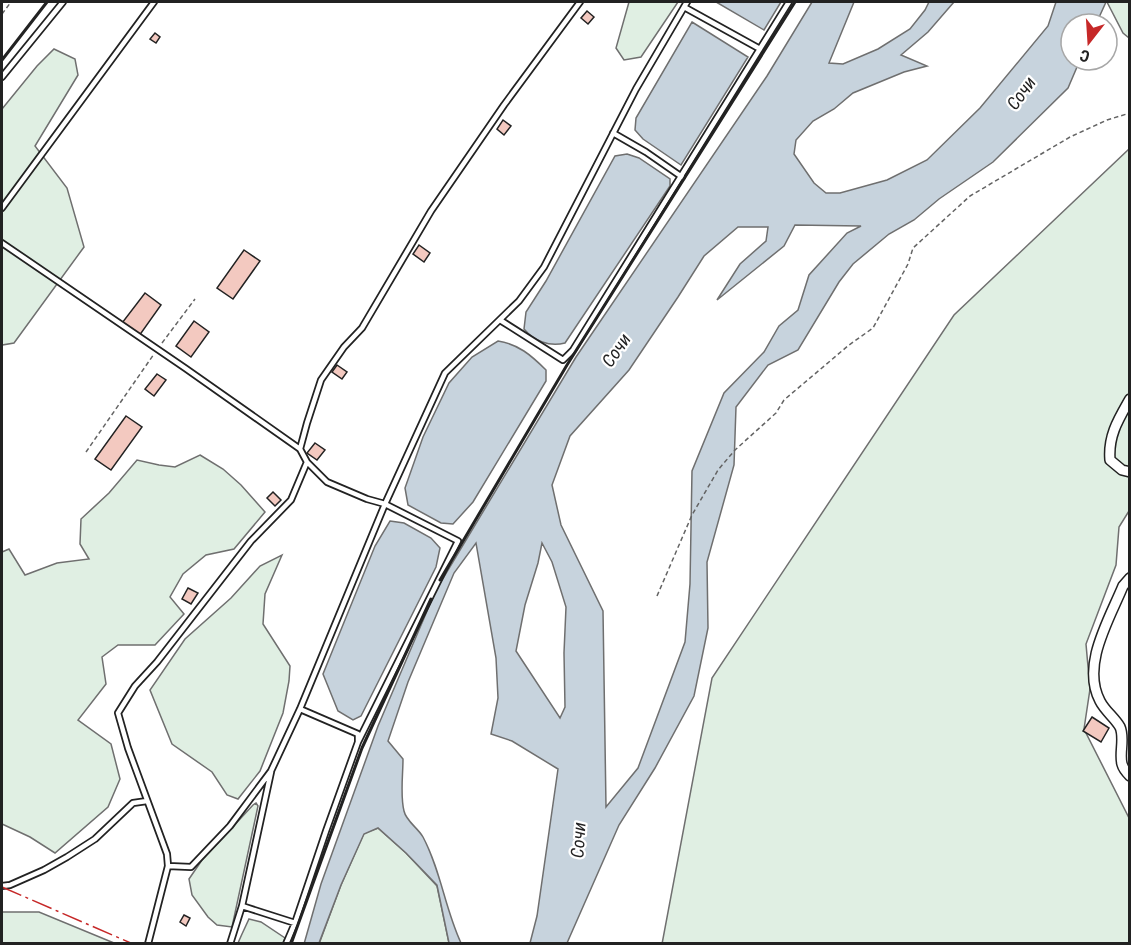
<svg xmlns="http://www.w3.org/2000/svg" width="1131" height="945" viewBox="0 0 1131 945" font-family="'Roboto Condensed',sans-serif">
<rect width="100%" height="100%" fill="#fff"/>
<path fill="#e0efe3" stroke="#6f6f6f" stroke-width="1.5" d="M629 2H678L641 57 624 60 616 48Z
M1107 2H1129V38L1123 33Z
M54 49 75 59 78 75 35 146 67 188 84 247 14 343 2 345V109L37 66Z
M1129 149V511L1119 527 1116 565 1086 644 1090 689 1084 729 1129 818V943L662 944 712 678 954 315Z
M200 455 223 469 241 485 265 512 234 549 206 555 183 574 170 597 184 614 155 645H118L102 657 106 684 78 720 111 744 120 779 108 807 55 853 30 837 2 824V552L9 549 25 575 57 563 89 559 80 544 81 519 109 493 137 460 159 465 175 467Z
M282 555 265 594 263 624 290 666 289 681 283 713 260 771 238 799 227 795 212 772 172 744 150 690 185 639 231 598 260 566Z
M256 803 258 806 232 927 217 925 208 917 192 895 189 879 202 860 253 805Z
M378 828 406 853 437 886 449 943 319 944 341 885 364 833Z
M2 912H39L114 943H2Z
M249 919 261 922 285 938 283 943H238L242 934Z"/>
<path fill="#c7d3dd" stroke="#6f6f6f" stroke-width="1.5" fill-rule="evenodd" d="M716 2H781L764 30Z
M812 2H854L829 63 843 64 878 49 910 29 925 10 929 2H954L928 32 901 55 927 66 904 72 853 93 834 109 813 121 796 140 794 154 814 183 826 193H840L887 180 927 160 980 108 1048 26 1056 2H1106L1096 24H1071V60H1080L1068 88 993 162 939 199 914 220 889 234 853 264 839 282 798 350 768 365 736 407 734 465 707 562 708 628 694 696 655 768 619 825 567 943H530L537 916 558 769 512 741 491 734 498 698 496 658 476 543 454 573 408 682 388 741 403 759C403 776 400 795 404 811 406 821 418 828 423 837 441 871 445 909 461 943H449L437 885 406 853 378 828 364 834 341 885 319 943 304 944 321 884 378 726 436 590 576 357 767 76ZM795 225 861 226 847 233 809 275 798 310 779 326 764 352 724 393 692 471 690 584 685 642 638 768 606 807 603 611 561 525 552 485 570 436 629 370 678 297 704 256 738 227H768L766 241 740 264 717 300 784 246ZM542 543 552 562 566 607 564 653 565 707 560 718 516 651 525 605 538 563Z
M692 22 748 57 681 165 643 139 635 130 636 118Z
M627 154 639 158 670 179V186L565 343C549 347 534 341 524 329L526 312 546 281 615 156Z
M498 341C518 344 531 355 546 370V381L473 502 453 524 441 523 408 505 405 488 423 437 449 383 472 357Z
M390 521 404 523 431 538 440 548 436 567 361 716 353 720 338 711 323 674 375 546Z"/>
<path fill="#f3c9c0" stroke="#222" stroke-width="1.5" d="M587 11 594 17 588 24 581 18Z
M155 33 160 37 156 43 150 39Z
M503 120 511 126 504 135 497 129Z
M419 245 430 253 424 262 413 254Z
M244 250 260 261 233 299 217 288Z
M145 293 161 305 139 336 122 323Z
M194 321 209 332 191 357 176 346Z
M337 365 347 372 342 379 332 372Z
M157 374 166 380 154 396 145 389Z
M126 416 142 427 111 470 95 459Z
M315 443 325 450 317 460 307 453Z
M273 492 281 500 275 506 267 498Z
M188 588 198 593 191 604 182 599Z
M1092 717 1109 728 1101 742 1083 731Z
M184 915 190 918 186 926 180 922Z"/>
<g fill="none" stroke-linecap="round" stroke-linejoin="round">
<defs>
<path id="lane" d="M684 7 760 49
M2 77 63 2
M613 133 646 152 682 177
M2 208 154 2
M2 243 185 368 300 449 307 462 291 500 251 541 157 662 135 686 118 713 128 748 167 854 168 866 148 944
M500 320 563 360 573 350 789 2
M300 449 307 423 321 380 344 347 362 328 431 211 504 105 580 2
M300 709 358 734V742L458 541 385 504 445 373 519 301 544 267 636 89 687 2
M271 772 242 906 295 923 326 831 358 742
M168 866 191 867 230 826 271 771 300 709 385 504 367 499 327 482 307 462
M2 886 10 885 44 870 67 857 95 839 133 803 147 801
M230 944 242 906
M286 944 295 923"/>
<path id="street" d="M1130 399C1118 420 1108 436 1110 460L1122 470 1130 472
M1130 578 1123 586C1109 620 1081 665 1100 701 1105 711 1115 718 1120 727 1125 738 1119 753 1122 764 1123 768 1127 773 1130 776"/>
</defs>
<use href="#lane" stroke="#222" stroke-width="8"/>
<use href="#street" stroke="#222" stroke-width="12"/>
<path stroke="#646464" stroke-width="1.5" stroke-dasharray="4.5 3" stroke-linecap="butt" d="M2 14 11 2
M162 343 195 299
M86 452 154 354
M657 596 692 515 718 470 735 450 776 413 784 400 849 345 873 328 908 264 913 248 970 196 1070 137 1107 120 1130 113"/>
<use href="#lane" stroke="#fff" stroke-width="4.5"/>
<use href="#street" stroke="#fff" stroke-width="9"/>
<path stroke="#222" stroke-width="3" d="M2 60 47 2
M440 580 567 365 795 2
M291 944 362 748 431 599"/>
<path stroke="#c62828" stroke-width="1.5" stroke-dasharray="21 4.5 3 4.5" stroke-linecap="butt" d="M2 887 133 944"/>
</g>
<g text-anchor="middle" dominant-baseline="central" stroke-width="4.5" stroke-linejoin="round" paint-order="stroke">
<g font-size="18" font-style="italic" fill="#222" stroke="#fff">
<text transform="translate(1021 93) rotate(-54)">Сочи</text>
<text transform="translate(616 350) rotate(-55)">Сочи</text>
<text transform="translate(578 840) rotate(-86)">Сочи</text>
</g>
</g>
<rect width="1131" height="945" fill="none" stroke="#222222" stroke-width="6"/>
<g transform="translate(1089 42) rotate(197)"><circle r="28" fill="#ffffff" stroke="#a7a7a7" stroke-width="1.5"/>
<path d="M0-4.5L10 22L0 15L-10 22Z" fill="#c62828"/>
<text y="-9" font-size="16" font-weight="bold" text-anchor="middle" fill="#222222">С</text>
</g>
</svg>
